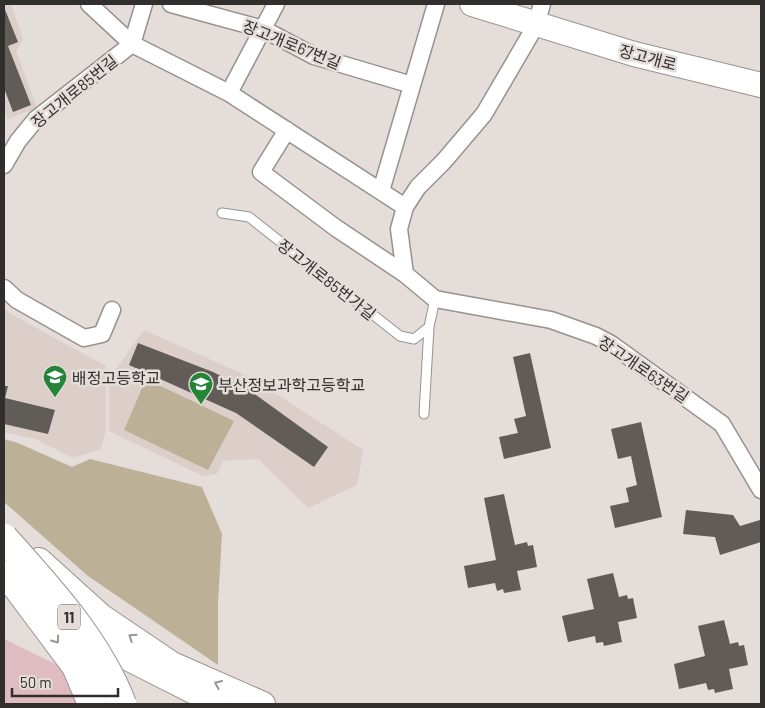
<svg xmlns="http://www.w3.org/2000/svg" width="765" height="708" viewBox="0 0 765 708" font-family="Barlow,'Noto Sans KR',sans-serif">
<rect width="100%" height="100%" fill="#e4ddda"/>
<path fill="#dccec8" d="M4 4H11L23 39 16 51 37 108 8 119 4 111Z
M4 307 9 313 106 366V430L101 449 73 458 35 439 4 432Z
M144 330 250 377 363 450 357 485 308 508 258 459 223 461 217 474 203 476 109 431V379Z"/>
<path fill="#bcb197" d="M146 379 234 421 208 470 124 430Z
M4 439 18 443 72 467 90 459 202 487 222 534 218 602V665L88 576 4 502Z"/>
<path fill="#dfbcc1" d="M4 639 136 704H4Z"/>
<path fill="#615c58" d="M4 7 18 42 8 46 31 105 13 112 4 88Z
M138 343 213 372 249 390 328 447 314 467 236 413 129 365Z
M530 353 551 448 504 459 499 437 518 433 514 419 526 416 513 357Z
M4 386H8L5 398 55 410 48 434 4 424Z
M641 422 662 517 615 528 610 506 629 502 626 488 637 485 631 456 618 459 611 429Z
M504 494 515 545 527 542 528 546 533 545 537 567 517 571 521 590 504 593 503 589 497 591 495 583 468 588 464 566 496 560 484 498Z
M686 510 733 515 740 526 760 520 761 542 720 555 715 537 683 534Z
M613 573 619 597 627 595 628 599 633 598 637 618 618 622 622 642 604 646 603 642 596 643 595 636 568 642 562 616 594 609 587 579Z
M724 620 730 644 738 642 739 646 744 645 748 665 729 669 733 689 715 693 714 689 708 690 706 683 679 689 674 664 705 656 698 626Z"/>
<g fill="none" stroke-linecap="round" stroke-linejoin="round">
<defs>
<path id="lane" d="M222 213 249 217 400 336 414 339 429 327
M424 414 429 327 435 299"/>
<path id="street" d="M89 4 132 44 229 93 405 207
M171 4 263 29 314 56 412 85
M542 4 536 25 484 114 444 161 418 187 405 207 399 229 405 274 435 299 551 320 596 336 611 344 722 424 761 490
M229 93 276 4
M287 130 261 172 336 228 405 274
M4 165 18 141 36 119 132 44 144 4
M381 191 436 4
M4 288 17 300 84 338 102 334 112 310"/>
<path id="secondary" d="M472 4 634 54 761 85
M39 560 101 616 172 664 263 704
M80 627 129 659 218 704"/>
</defs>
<use href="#lane" stroke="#98928f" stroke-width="11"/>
<use href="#street" stroke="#98928f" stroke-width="19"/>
<use href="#secondary" stroke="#98928f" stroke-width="26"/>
<use href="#lane" stroke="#fff" stroke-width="9"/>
<use href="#street" stroke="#fff" stroke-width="16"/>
<use href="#secondary" stroke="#fff" stroke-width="24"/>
<defs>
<path id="highway-bridge" d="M4 538C48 587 98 641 122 704
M4 575 17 587 76 666 92 704"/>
</defs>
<use href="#highway-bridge" stroke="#98928f" stroke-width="30" stroke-linecap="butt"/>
<use href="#highway-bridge" stroke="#fff" stroke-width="28"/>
</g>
<defs><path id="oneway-chevron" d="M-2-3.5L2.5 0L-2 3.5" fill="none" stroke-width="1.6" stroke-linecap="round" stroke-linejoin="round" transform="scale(1.25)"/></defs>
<g stroke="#989796">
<use href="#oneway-chevron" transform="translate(132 637) rotate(-146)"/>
<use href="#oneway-chevron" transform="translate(56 640) rotate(54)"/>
<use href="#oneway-chevron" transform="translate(218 684) rotate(-156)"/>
</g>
<defs>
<symbol id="school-pin" viewBox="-11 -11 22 30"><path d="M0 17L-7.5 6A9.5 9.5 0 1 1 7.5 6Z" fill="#248538" stroke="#e4ddda"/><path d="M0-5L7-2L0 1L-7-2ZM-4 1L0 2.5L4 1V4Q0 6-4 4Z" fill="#fff"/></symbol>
</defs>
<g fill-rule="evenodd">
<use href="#school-pin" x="41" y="363" width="28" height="38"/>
<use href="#school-pin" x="187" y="370" width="28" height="38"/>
</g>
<g text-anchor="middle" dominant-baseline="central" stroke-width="5" stroke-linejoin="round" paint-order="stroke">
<rect fill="#e4ddda" stroke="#676362" stroke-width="1" x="58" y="604.5" width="22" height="25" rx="4"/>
<g font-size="15" font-weight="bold" fill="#312f2e">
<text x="69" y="617">11</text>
</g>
<g font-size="16" fill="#312f2e" stroke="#e4ddda">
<text transform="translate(292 44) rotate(22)">장고개로67번길</text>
<text transform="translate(648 57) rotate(15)">장고개로</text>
<text transform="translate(74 91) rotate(-39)">장고개로85번길</text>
<text transform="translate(327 279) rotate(38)">장고개로85번가길</text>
<text transform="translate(644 369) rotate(34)">장고개로63번길</text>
</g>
<g font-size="16" fill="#312f2e" stroke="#e4ddda" text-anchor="start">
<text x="72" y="377">배정고등학교</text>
<text x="218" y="384">부산정보과학고등학교</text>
</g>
</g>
<rect width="765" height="708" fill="none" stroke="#312f2e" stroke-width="10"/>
<path d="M12 688v8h106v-8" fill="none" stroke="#312f2e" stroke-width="2.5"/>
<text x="20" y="688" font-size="15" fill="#312f2e" stroke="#e4ddda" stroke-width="4" paint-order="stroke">50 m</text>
</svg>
